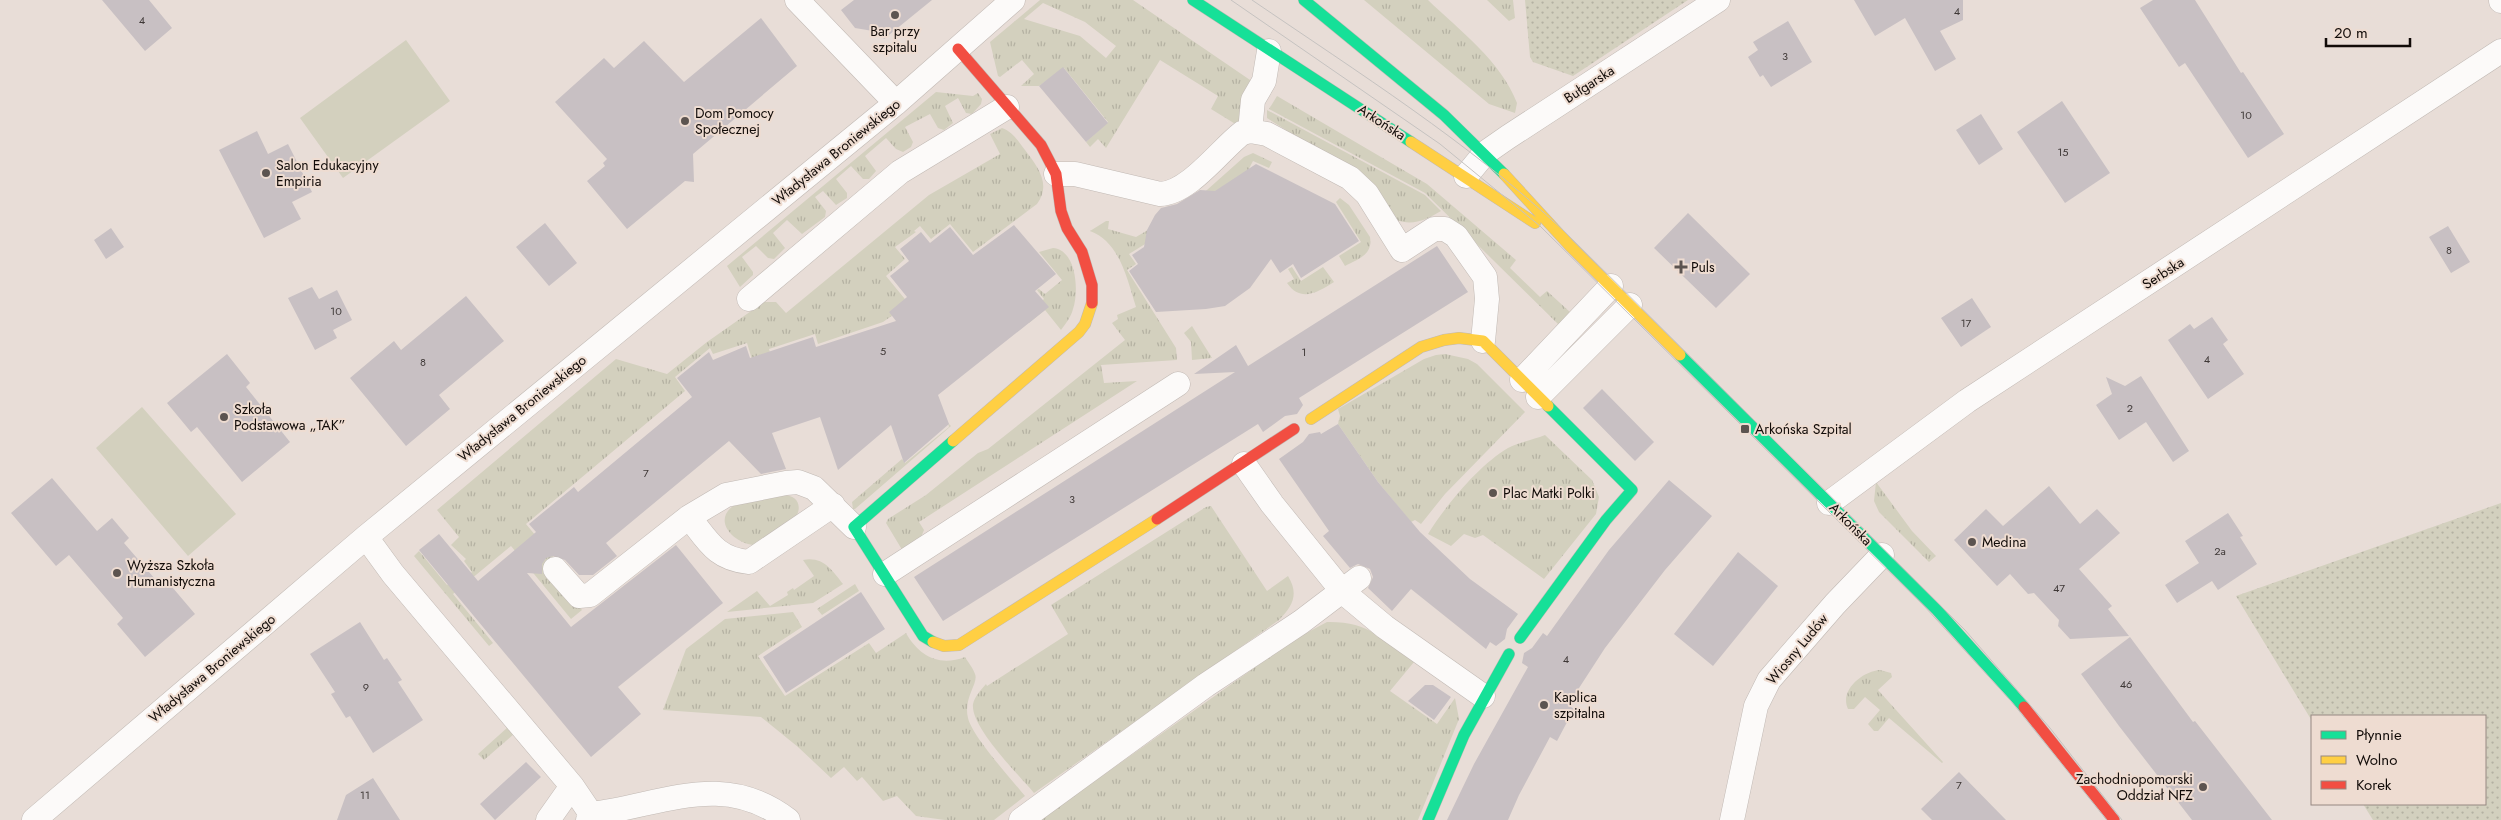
<svg xmlns="http://www.w3.org/2000/svg" width="2501" height="820" viewBox="0 0 2501 820" font-family="Jost,sans-serif">
<defs>
<pattern id="grass-tufts" width="24" height="20" patternUnits="userSpaceOnUse" patternTransform="scale(1.25)"><rect width="24" height="20" fill="#d3d0be"/><path d="M3 7l-1-3M5 7V3M7 7l1-3M15 17l-1-3M17 17v-4M19 17l1-3" fill="none" stroke="#b4b1a2"/></pattern>
<pattern id="garden-dots" width="8" height="8" patternUnits="userSpaceOnUse" patternTransform="scale(1.25)"><rect width="8" height="8" fill="#d3d0be"/><path d="M2 2h.1M6 6h.1" fill="none" stroke="#b4b1a2" stroke-width="1.8" stroke-linecap="round"/></pattern>
</defs>
<rect width="100%" height="100%" fill="#e8ddd7"/>
<path fill="url(#grass-tufts)" fill-rule="evenodd" d="M1040 0H1133L1253 82 1239 122 1237 125 1211 109 1218 96 1160 60 1106 148 1098 139 1090 147 1086 142 1108 122 1064 68 1039 86H1021L1034 74 1022 60 1000 77 998 76 990 42ZM1043 3 1085 22 1116 46 1106 58 1080 36 1024 19Z
M1364 0H1428C1459 30 1501 61 1517 103L1515 113 1489 104Z
M1487 0H1513L1515 18 1509 21Z
M936 92 973 96 978 93 982 99 981 104 972 114 966 113 958 98 945 106 953 123 944 130 938 128 930 114 905 127 913 142 911 147 903 152 896 149 886 138 865 156 876 171 869 179H863L851 166 836 179 847 193V198L836 205 823 191 815 197 826 211 825 217 802 234 787 220 773 233 785 248 774 259 768 258 756 246 742 257 753 272V275L740 287 727 266Z
M1277 96 1427 184 1516 260 1510 268 1540 297 1547 291 1571 313 1559 325 1425 193 1269 109Z
M1267 110 1425 195 1441 211C1426 220 1413 226 1396 220L1286 135V130L1267 118Z
M1002 128C1013 132 1018 141 1025 150 1037 166 1052 184 1037 204L973 252 950 224 931 239 920 226 914 231 916 232 895 247 905 259 886 276 909 304 883 322 818 344 815 334 769 349 772 360 754 366 747 343 713 354 710 348 675 377 685 391 526 524 555 559 557 558 562 563 551 573 582 610 571 619 511 546 453 594 493 643 489 646 414 556 419 551 447 585 453 580 457 585 472 572 464 561 466 559 451 545 459 537 437 510 616 359 667 374 707 342 764 302H776L786 313 929 195 1000 154 990 134Z
M1253 153 1272 162 1269 168 1253 161 1242 182 1189 206 1244 157Z
M1340 198 1349 205 1370 237C1373 255 1358 259 1345 266L1339 256 1361 242 1336 202Z
M1106 221H1109L1108 229 1136 237 1153 227 1158 236 1129 254 1136 264 1127 270 1176 348 1177 360 1101 365 1104 383 1137 381 919 522 924 530 918 544 904 553 886 523 888 519 926 495 978 453 988 449 1125 340 1112 323 1118 319 1117 315 1136 307C1127 279 1120 242 1090 231Z
M1053 248C1077 250 1079 292 1073 309 1071 317 1066 323 1061 330L1045 310 1029 323 1023 317 1044 299 1037 290 1039 289 1045 294 1062 280 1039 252Z
M1292 267 1301 281 1323 267 1334 282C1318 292 1301 303 1287 283L1294 279 1288 269Z
M1192 326 1212 358 1192 360 1191 342 1184 333Z
M1445 354 1468 359 1477 364 1525 412 1445 494 1421 524 1415 520 1411 522 1378 482 1338 424 1340 416 1338 409 1424 359 1436 355Z
M948 423 951 426 855 509H853L852 502 902 459 905 463 949 427Z
M1545 435 1592 480 1599 497 1596 514 1544 579 1483 535 1475 538 1464 534 1451 546 1428 534C1446 505 1479 465 1508 448 1519 442 1533 440 1545 435Z
M1876 482 1912 531 1936 556 1929 562 1879 512 1874 501Z
M783 495C796 495 802 504 797 515L753 545C735 543 712 522 733 506Z
M1211 506 1267 591 1288 576C1299 594 1293 606 1279 620L1034 793C1019 775 970 727 973 704 975 696 981 690 986 684L987 686 1068 634 1051 605 1206 507Z
M803 560C823 556 832 570 843 584L813 603 727 612 757 591 770 606 788 595 787 592 793 588 794 590 814 576Z
M855 584 859 591 822 615 817 609Z
M793 612 802 627 758 656 785 696 869 643 876 653 906 633C919 656 939 667 965 657 968 662 973 668 975 674 979 683 963 698 968 718 972 736 1012 780 1025 796L994 820H945L916 816 897 796 883 801 862 777 857 781 844 767 831 778 798 747 761 717 663 710 686 649 725 619Z
M1327 622C1368 621 1383 639 1414 662L1390 691 1437 724 1455 698 1459 719 1418 820H1040L1295 639Z
M1880 670 1891 673 1892 677 1878 690 1943 762 1942 763 1889 718 1878 731H1874L1868 724 1880 710 1865 697 1854 709H1848C1839 690 1863 671 1880 670Z
M508 727 514 734 484 760 478 754Z"/>
<path fill="url(#garden-dots)" d="M1525 0H1688L1573 76 1533 62 1530 57Z
M2501 503V820H2373L2363 804H2485V716H2312V721L2236 596Z"/>
<path fill="#d3d0be" d="M406 40 450 101 343 178 300 118Z
M142 407 236 514 188 556 96 448Z"/>
<path fill="#c8c0c3" d="M102 0H149L172 28 145 51Z
M854 0H932L884 39 879 32 855 28 841 10Z
M1854 0H1963V20L1940 31 1956 59 1935 71 1905 18 1875 36Z
M2153 0H2195L2241 73 2243 72 2284 134 2248 158 2185 63 2179 67 2140 8Z
M761 18 797 66 693 154 694 182 685 181 627 229 587 181 605 166 603 163 607 159 555 102 604 58 614 68 644 41 684 82Z
M1788 21 1812 62 1771 87 1763 75 1760 77 1748 57 1758 50 1753 42Z
M1063 67 1108 123 1086 142 1039 86Z
M2062 101 2110 173 2065 203 2017 132Z
M1981 114 2003 149 1979 165 1956 130Z
M257 131 268 154 288 144 312 192 292 202 301 219 264 238 219 150Z
M1256 164 1335 204 1359 241 1301 278 1293 264 1280 273 1271 259 1250 288 1225 306 1206 309 1156 312 1129 271 1138 264 1132 255 1144 247 1147 230 1155 215 1161 208 1177 204 1200 190 1215 191Z
M1688 213 1750 274 1716 308 1654 248Z
M545 223 577 263 549 286 516 247Z
M1014 225 1056 274 1035 291 1049 307 938 395 949 424 904 463 891 425 838 470 820 417 772 433 786 469 761 474 729 441 606 543 617 556 593 575H579L565 560 553 556 546 558 542 564V574L527 573 571 627 676 545 723 603 618 687 641 714 591 757 419 550 439 534 478 581 536 532 529 524 574 487 578 492 692 397 677 378 709 352 713 360 746 346 750 358 813 337 816 347 896 321 889 312 907 297 890 276 909 261 900 249 921 232 930 243 950 227 973 255Z
M2448 226 2470 262 2451 273 2429 237Z
M111 228 124 247 106 259 94 240Z
M1437 246 1468 292 1299 398 1303 405 1297 414 1285 416 1263 432 1258 424 943 621 914 577 1235 372 1194 374 1236 345 1248 366Z
M312 287 319 299 337 290 352 320 333 330 337 338 315 350 288 298Z
M466 296 504 341 439 395 450 409 406 446 350 378 394 341 401 350Z
M1972 298 1991 327 1961 347 1941 318Z
M2212 317 2228 340 2223 344 2244 374 2208 399 2168 340 2190 324 2194 329Z
M227 354 250 383 246 387 290 442 242 482 197 427 191 432 167 403Z
M2141 376 2189 451 2173 462 2146 422 2119 440 2096 405 2112 394 2106 377 2125 386Z
M1602 389 1654 442 1635 461 1583 408Z
M1338 424 1378 482 1420 532 1470 579 1518 614 1507 629 1505 639 1496 646 1490 642 1486 649 1411 589 1392 611 1368 588 1373 577 1370 569 1358 564 1350 568 1323 536 1329 531 1279 459 1303 442 1309 434 1320 432 1321 434Z
M52 478 97 531 112 518 129 538 124 543 161 586 167 581 195 614 145 657 117 624 123 618 69 555 56 566 11 513Z
M1669 480 1712 516 1665 570 1605 648 1568 705 1574 709 1557 741 1550 737 1519 795 1508 820H1447L1474 764 1528 667 1522 663 1524 653 1532 648 1543 633 1547 636 1609 550Z
M2049 486 2080 524 2097 509 2120 533 2079 569 2112 606 2108 609 2129 636 2070 639 2058 626 2059 620 2034 593 2028 594 2010 574 1997 586 1954 540 1986 509 2003 526Z
M2228 513 2243 536 2240 537 2257 564 2218 590 2212 581 2177 603 2165 585 2199 563 2185 541Z
M1738 552 1778 586 1713 666 1674 634Z
M861 592 885 629 786 693 763 657Z
M360 622 384 660 387 658 402 680 398 682 423 720 373 753 350 716 346 718 331 694 335 692 310 654Z
M2130 637 2193 722 2195 721 2272 820H2192L2119 726 2081 674Z
M1425 685H1433L1451 697 1434 720 1408 701Z
M526 762 541 777 495 820 480 804Z
M1959 772 2006 820H1932L1921 809Z
M373 778 400 820H337L346 795Z"/>
<g fill="none" stroke-linecap="round" stroke-linejoin="round">
<defs>
<path id="street" d="M797 0 896 103
M2501 0V1
M1250 131 1253 100 1264 81 1269 51
M1056 174H1075L1160 194C1189 193 1220 150 1242 133L1250 131 1267 134 1350 178 1367 194 1402 250 1434 229H1445L1456 236 1485 277 1487 299 1483 341
M1466 176 1485 153 1508 137 1718 0
M749 299 900 172 1007 107
M1522 380 1611 286
M1538 397 1630 305
M1244 464 1272 504 1343 592 1385 627 1483 696
M1829 503 1967 401 2501 51
M689 517C708 541 716 559 749 562L833 505
M366 537 393 574 572 786 591 814
M555 569 579 596 590 595 689 517 726 495 786 483 798 482 814 488 854 527
M885 574 1178 384
M34 820 366 537 896 103 1013 0
M548 820 572 786
M588 820 591 814C663 805 723 770 788 820
M1021 820 1206 685 1301 622 1359 578
M1732 820 1756 706 1769 680 1835 604 1882 555"/>
<path id="fast" d="M1193 0 1411 142
M1304 0 1444 115 1504 174
M1680 355 1936 609 2024 707
M1520 638 1606 520 1632 490 1548 406
M933 642 923 636 854 527 953 441
M1428 820 1464 735 1509 654"/>
<path id="slow" d="M1411 142 1535 223
M1504 174 1570 246 1680 355
M1311 419 1421 347 1444 340 1459 338 1483 341 1548 406
M953 441 1079 332 1085 324 1092 303
M933 642 944 646 959 645 1157 519"/>
<path id="jam" d="M958 49 1041 145 1056 174 1061 211 1067 228 1082 252 1092 285V303
M1157 519 1294 429
M2024 707 2114 820"/>
</defs>
<use href="#street" stroke="#c1b9b4" stroke-width="25"/>
<use href="#fast" stroke="#c1b9b4" stroke-width="12"/>
<use href="#slow" stroke="#c1b9b4" stroke-width="12"/>
<use href="#jam" stroke="#c1b9b4" stroke-width="12"/>
<use href="#street" stroke="#fcfaf9" stroke-width="24"/>
<use href="#fast" stroke="#16e098" stroke-width="11"/>
<use href="#slow" stroke="#ffcf43" stroke-width="11"/>
<use href="#jam" stroke="#f24e42" stroke-width="11"/>
<path stroke="#c5c2c0" stroke-width="1" d="M1231 0 1440 144 1540 226 1925 607 2011 701 2107 820
M1252 0C1359 73 1468 142 1563 230L1965 630 2050 728 2122 820"/>
</g>
<g fill="#5c5450" stroke="#eedcd1" stroke-width="2">
<circle cx="895" cy="15" r="5"/>
<circle cx="685" cy="121" r="5"/>
<circle cx="266" cy="173" r="5"/>
<path d="M1678.5 259.5h5v5h5v5h-5v5h-5v-5h-5v-5h5z"/>
<circle cx="224" cy="417" r="5"/>
<rect x="1740" y="424" width="10" height="10" rx="2.5"/>
<circle cx="1493" cy="493" r="5"/>
<circle cx="1972" cy="542" r="5"/>
<circle cx="117" cy="573" r="5"/>
<circle cx="1544" cy="705" r="5"/>
<circle cx="2203" cy="787" r="5"/>
</g>
<g text-anchor="middle" dominant-baseline="central" stroke-width="4" stroke-linejoin="round" paint-order="stroke">
<g font-size="11" fill="#3f3837">
<text x="1957" y="11">4</text>
<text x="142" y="20">4</text>
<text x="1785" y="56">3</text>
<text x="2246" y="115">10</text>
<text x="2063" y="152">15</text>
<text x="2449" y="250">8</text>
<text x="336" y="311">10</text>
<text x="1966" y="323">17</text>
<text x="883" y="351">5</text>
<text x="1304" y="352">1</text>
<text x="2207" y="359">4</text>
<text x="423" y="362">8</text>
<text x="2130" y="408">2</text>
<text x="646" y="473">7</text>
<text x="1072" y="499">3</text>
<text x="2220" y="551">2a</text>
<text x="2059" y="588">47</text>
<text x="1566" y="659">4</text>
<text x="2126" y="684">46</text>
<text x="366" y="687">9</text>
<text x="1959" y="785">7</text>
<text x="365" y="795">11</text>
</g>
<g font-size="14" fill="#110b08" stroke="#eedcd1" text-anchor="start">
<text x="895" y="31" text-anchor="middle">Bar przy<tspan x="895" dy="16">szpitalu</tspan></text>
<text x="695" y="113">Dom Pomocy<tspan x="695" dy="16">Społecznej</tspan></text>
<text x="276" y="165">Salon Edukacyjny<tspan x="276" dy="16">Empiria</tspan></text>
<text x="1691" y="267">Puls</text>
<text x="234" y="409">Szkoła<tspan x="234" dy="16">Podstawowa „TAK”</tspan></text>
<text x="1755" y="429">Arkońska Szpital</text>
<text x="1503" y="493">Plac Matki Polki</text>
<text x="1982" y="542">Medina</text>
<text x="127" y="565">Wyższa Szkoła<tspan x="127" dy="16">Humanistyczna</tspan></text>
<text x="1554" y="697">Kaplica<tspan x="1554" dy="16">szpitalna</tspan></text>
<text x="2193" y="779" text-anchor="end">Zachodniopomorski<tspan x="2193" dy="16">Oddział NFZ</tspan></text>
</g>
<g font-size="14" fill="#110b08" stroke="#eedcd1">
<text transform="translate(1589 84) rotate(-33)">Bułgarska</text>
<text transform="translate(1382 122) rotate(33)">Arkońska</text>
<text transform="translate(836 152) rotate(-39)">Władysława Broniewskiego</text>
<text transform="translate(2163 273) rotate(-33)">Serbska</text>
<text transform="translate(522 408) rotate(-39)">Władysława Broniewskiego</text>
<text transform="translate(1851 524) rotate(45)">Arkońska</text>
<text transform="translate(1797 649) rotate(-50)">Wiosny Ludów</text>
<text transform="translate(212 668) rotate(-40)">Władysława Broniewskiego</text>
</g>
</g>
<rect x="2311" y="715" width="175" height="90" fill="#eedcd1" stroke="#968881"/>
<rect x="2321" y="731" width="25" height="8" fill="#16e098" stroke="#968881"/>
<text x="2356" y="740" font-size="15" fill="#110b08">Płynnie</text>
<rect x="2321" y="756" width="25" height="8" fill="#ffcf43" stroke="#968881"/>
<text x="2356" y="765" font-size="15" fill="#110b08">Wolno</text>
<rect x="2321" y="781" width="25" height="8" fill="#f24e42" stroke="#968881"/>
<text x="2356" y="790" font-size="15" fill="#110b08">Korek</text>
<path d="M2326 38v8h84v-8" fill="none" stroke="#110b08" stroke-width="2.5"/>
<text x="2334" y="38" font-size="15" fill="#110b08" stroke="#eedcd1" stroke-width="4" paint-order="stroke">20 m</text>
</svg>
